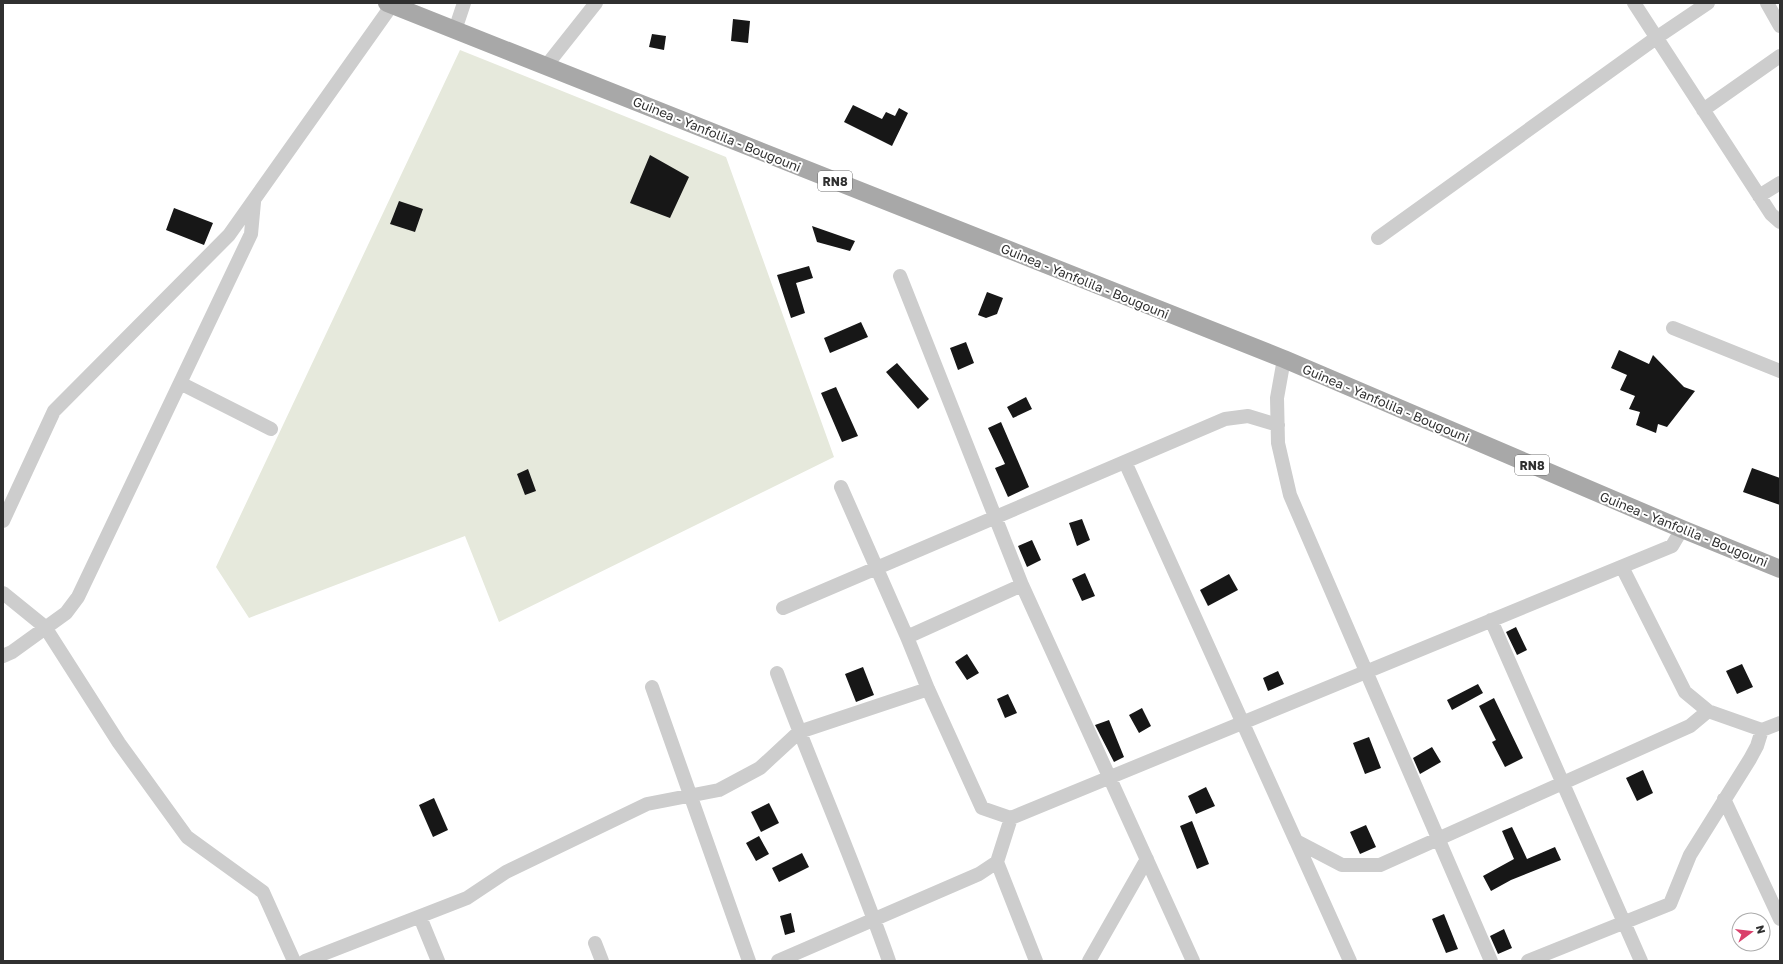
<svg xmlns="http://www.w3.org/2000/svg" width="1783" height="964" viewBox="0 0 1783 964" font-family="'Golos Text',sans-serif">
<rect width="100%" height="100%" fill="#fff"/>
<path fill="#e6e9dc" d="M460 50 726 157 834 457 499 622 465 536 249 618 216 567Z"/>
<path fill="#171717" d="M733 19 750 21 748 43 731 41Z
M652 34 666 36 664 50 649 47Z
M853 105 882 119 886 112 895 116 899 108 908 113 892 146 844 122Z
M650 155 689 177 670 218 630 203Z
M399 201 423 209 415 232 390 224Z
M174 208 213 223 204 245 166 230Z
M812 226 855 241 850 251 817 242Z
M809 266 813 278 796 283 805 313 791 318 777 275Z
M987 292 1003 298 997 314 986 318 978 315Z
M861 322 868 337 830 353 824 338Z
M966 342 974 363 958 370 950 348Z
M1619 350 1649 364 1653 355 1684 387 1695 391 1667 427 1658 424 1656 433 1636 425 1640 412 1629 409 1635 396 1620 390 1627 375 1611 368Z
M897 363 929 399 918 409 886 372Z
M836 387 858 436 842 442 821 393Z
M1026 397 1032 409 1013 418 1007 407Z
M1001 422 1029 487 1008 497 995 468 1005 464 988 428Z
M1752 468 1780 478V505L1743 492Z
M528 469 536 491 525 495 517 474Z
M1082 519 1090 540 1077 546 1069 523Z
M1032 540 1041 560 1027 567 1018 546Z
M1085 573 1095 596 1082 601 1072 579Z
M1229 574 1238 590 1208 606 1200 590Z
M1516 627 1527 650 1517 655 1506 632Z
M967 654 979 673 967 680 955 662Z
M1742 664 1753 687 1737 694 1726 671Z
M863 667 874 695 856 702 845 674Z
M1278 671 1284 684 1268 691 1263 678Z
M1478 684 1483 693 1452 710 1447 700Z
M1008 694 1017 713 1005 718 997 699Z
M1494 698 1523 758 1505 767 1492 742 1496 740 1479 706Z
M1142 708 1151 726 1139 733 1129 715Z
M1109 720 1124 757 1114 762 1095 725Z
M1369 737 1381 768 1365 774 1353 743Z
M1432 747 1441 762 1420 774 1413 758Z
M1643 770 1653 793 1637 801 1626 778Z
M1206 787 1215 806 1196 814 1188 796Z
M434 798 448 830 433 837 419 805Z
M769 803 779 823 761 832 751 812Z
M1192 821 1209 864 1197 869 1180 826Z
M1366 825 1376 847 1360 854 1350 832Z
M1512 827 1527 859 1555 847 1561 860 1511 880 1491 891 1483 876 1514 859 1502 831Z
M759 836 769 854 756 861 746 843Z
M802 853 809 867 779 882 772 868Z
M791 913 795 932 785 935 780 916Z
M1444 914 1458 949 1446 953 1432 919Z
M1504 929 1512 948 1498 954 1490 936Z"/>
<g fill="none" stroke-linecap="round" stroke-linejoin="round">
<path stroke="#cdcdcd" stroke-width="14" d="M1634 3 1771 214 1780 222
M1767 3 1780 26
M455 30 464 3
M546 66 596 3
M1703 110 1780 56
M1759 196 1780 183
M1378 238 1656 38 1708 3
M900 276 1022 585 1193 961
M1673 328 1780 371
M1284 359 1277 398 1278 443 1290 495 1491 961
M180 383 271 429
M1125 462 1296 841 1342 865H1380L1690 726 1708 711
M841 487 907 637 928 689 982 808 1011 818
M3 521 54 411 229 235 392 5
M1622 567 1685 692 1708 711 1762 730
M3 593 45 627 119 743 187 837 263 892 294 961
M783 608 1225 419 1248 416 1278 425
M1491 620 1641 961
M907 637 1022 585
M3 656 12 652 66 613 78 597 251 234 254 202
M777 673C813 769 855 864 889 961
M652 687 749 961
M1724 799 1780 919
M1296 841 1350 961
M997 862 1036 961
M420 917 438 961
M595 943 602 961
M305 961 467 898 506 872 647 804 719 790 760 768 799 732 928 689
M778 961 979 874 997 862 1011 818 1672 546 1682 529
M1089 961 1147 859
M1528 961 1670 904 1690 855 1750 759 1757 746 1762 730 1780 723"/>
<path stroke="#a8a8a8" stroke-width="18" d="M387 3 1284 359 1682 529 1780 569"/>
</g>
<g text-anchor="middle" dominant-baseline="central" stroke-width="4" stroke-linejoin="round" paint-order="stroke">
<g fill="#fff" stroke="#6e6e6e" stroke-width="1">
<rect x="818" y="171" width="34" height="20" rx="3"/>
<rect x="1515" y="455" width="34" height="20" rx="3"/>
</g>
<g font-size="12" font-weight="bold" fill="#303030">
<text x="835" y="181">RN8</text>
<text x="1532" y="465">RN8</text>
</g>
<g font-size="13" fill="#303030" stroke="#fff">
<text transform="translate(717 134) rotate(22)">Guinea - Yanfolila - Bougouni</text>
<text transform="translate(1085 281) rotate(22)">Guinea - Yanfolila - Bougouni</text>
<text transform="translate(1386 403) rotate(23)">Guinea - Yanfolila - Bougouni</text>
<text transform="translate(1684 529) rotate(22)">Guinea - Yanfolila - Bougouni</text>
</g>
</g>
<rect width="1783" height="964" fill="none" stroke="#303030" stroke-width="8"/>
<g transform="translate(1751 932) rotate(75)"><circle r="19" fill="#ffffff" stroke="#acacac"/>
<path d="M0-3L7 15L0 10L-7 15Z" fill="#da406b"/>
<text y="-6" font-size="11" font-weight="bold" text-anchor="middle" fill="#303030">N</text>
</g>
</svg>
